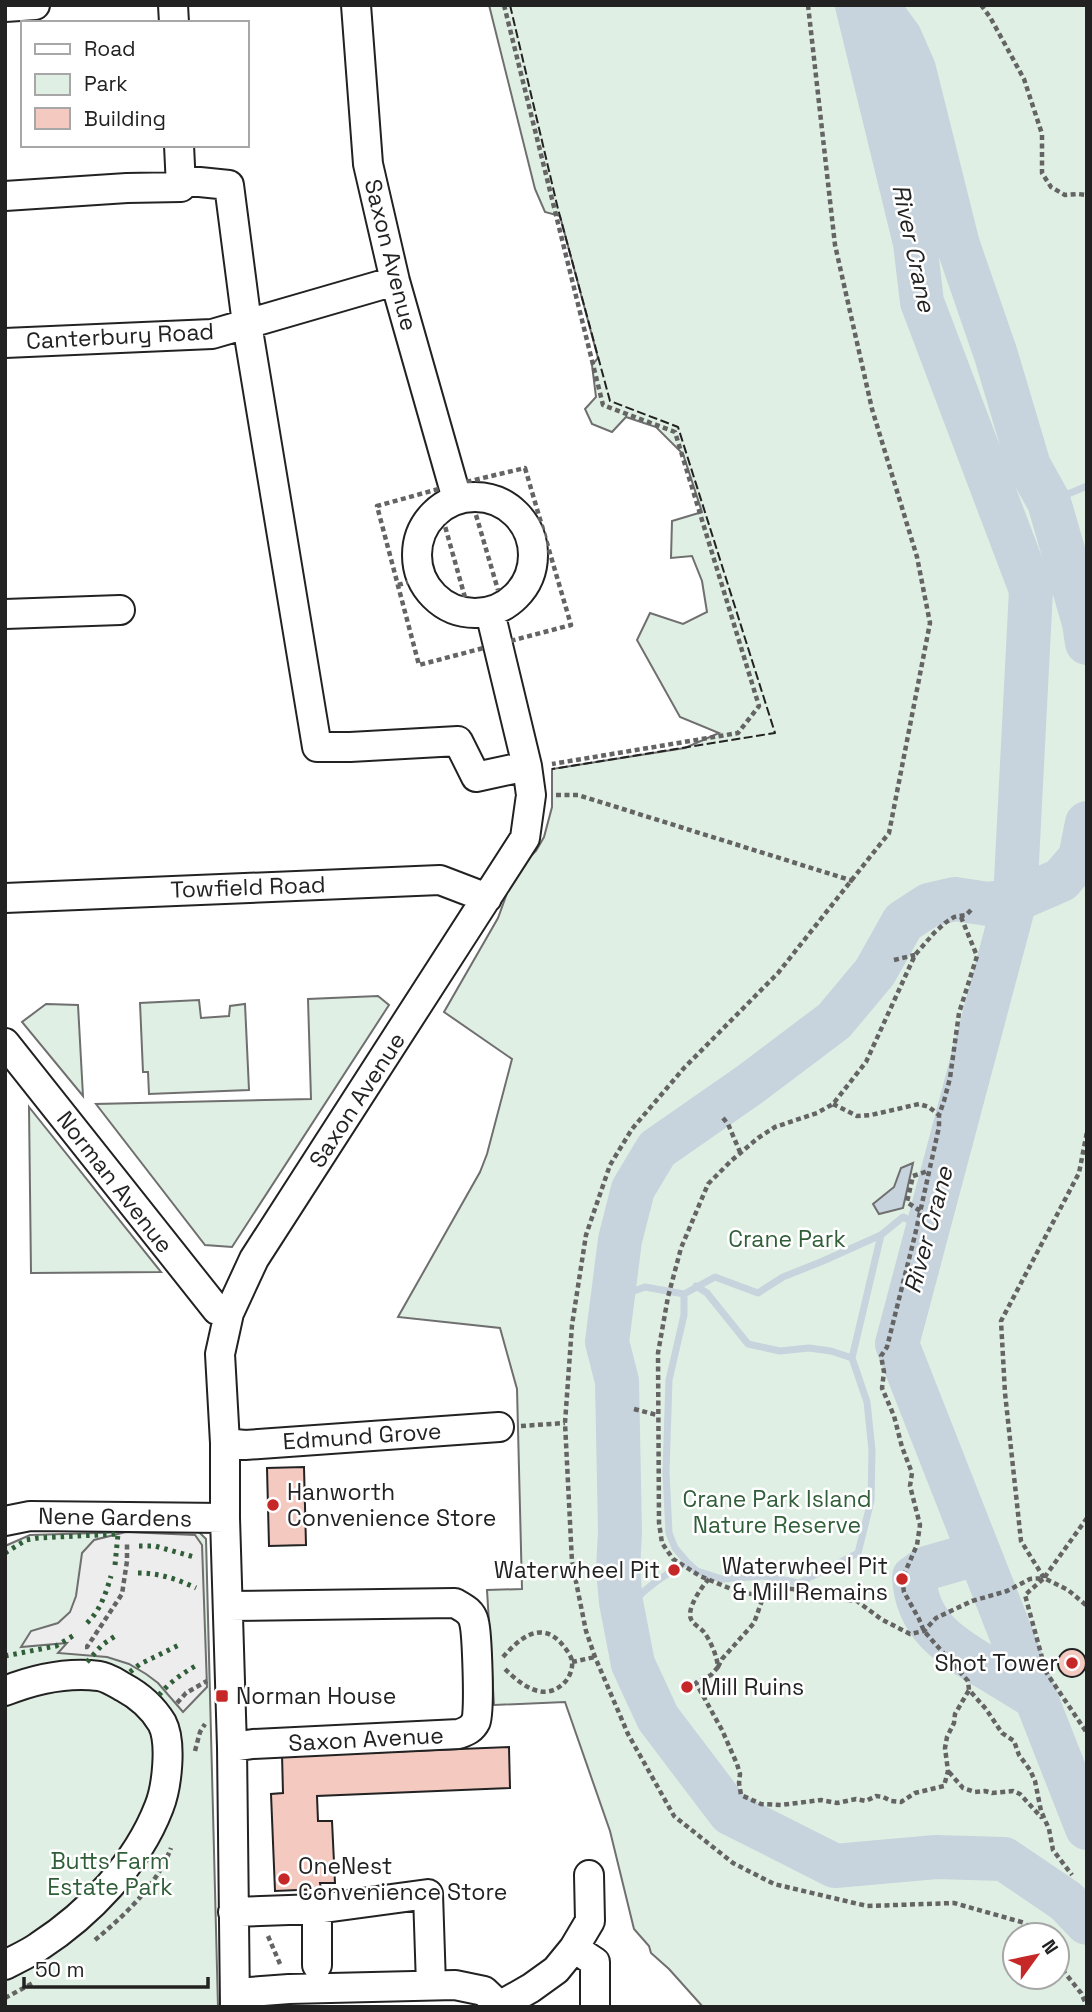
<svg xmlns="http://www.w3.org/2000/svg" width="1092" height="2012" viewBox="0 0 1092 2012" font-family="'Space Grotesk',sans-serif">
<rect width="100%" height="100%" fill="#fff"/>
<path fill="#e0efe3" stroke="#6f6f6f" stroke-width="2" fill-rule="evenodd" d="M489 5H1087V2007H703L669 1969 651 1953 649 1946 634 1929 610 1831 565 1702 494 1705 487 1590 522 1589 517 1389 500 1328 398 1317 480 1172 487 1154 512 1059 444 1012 498 918 515 871 536 851 544 837 552 807V769L685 748 719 733 680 717 637 640 650 613 683 624 707 612 702 581 692 556 671 558 672 521 702 512 683 454 656 427 626 417 612 432 592 424 585 409 596 397 592 365 598 358 560 216 545 212 535 189ZM1015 1935H1057V1977H1015Z
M378 996 389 1005 232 1247 205 1245 96 1104 311 1099 308 999Z
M199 1000 201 1018 229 1016 230 1006 245 1004 249 1090 149 1094 148 1072H143L140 1003Z
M46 1004 78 1005 83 1096 22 1022Z
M29 1107 161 1272 31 1273Z
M197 1530 206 1539 218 2007H5V1546L30 1535Z"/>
<path fill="#ededed" stroke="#6f6f6f" stroke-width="2" d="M126 1532 195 1535 202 1545 207 1687 183 1712 158 1683 146 1674 129 1664 107 1657 58 1653 67 1643 21 1647 31 1631 58 1623 70 1612 76 1596 82 1553 94 1540Z"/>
<path fill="#c7d3dd" stroke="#6f6f6f" stroke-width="2" d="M913 1163 903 1208 879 1214 873 1204 894 1187 901 1168Z
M1087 1891V1938L1062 1906Z"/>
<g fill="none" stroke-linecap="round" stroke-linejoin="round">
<path stroke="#c7d3dd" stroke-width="7" d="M1049 502 1087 486
M696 1286 707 1293 748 1344 780 1351 809 1348 831 1351 852 1358
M684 1294V1315L669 1380 666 1472 669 1533 675 1548 687 1562
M612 1299 645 1287 684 1294 715 1277 758 1293 783 1277 823 1261 881 1235 903 1217 915 1223
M624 1611C644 1589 661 1577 687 1562L697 1571 722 1579 764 1576 799 1583 858 1553 871 1501 872 1450 867 1402 852 1358 881 1235"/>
<path stroke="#c7d3dd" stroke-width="44" d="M857 5 915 243 922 302 1031 590 1015 900 897 1344 1087 1828
M871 5 886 18 900 37 914 69 958 245 996 355 1029 466 1049 502 1084 623 1087 643
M1087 823 1080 858 1061 880 1015 900 988 904 955 899 929 905 903 922 875 972 834 1021 749 1085 657 1149 633 1189 620 1240 607 1342 617 1381 620 1532 618 1570 621 1602 633 1664 658 1718 730 1813 835 1866 936 1857 1004 1859 1066 1901 1087 1923
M979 1553 927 1568 914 1577C917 1624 947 1644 984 1666 1001 1676 1018 1687 1035 1697"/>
</g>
<path fill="#f3c9c0" stroke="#222" stroke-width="2" d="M304 1467 306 1545 269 1546 267 1468Z
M1058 1663a14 14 0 1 1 28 0a14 14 0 1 1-28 0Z
M509 1747 510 1788 317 1796 318 1821H332L335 1883H320L321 1889 275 1891 271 1794 283 1793 282 1754 312 1755Z"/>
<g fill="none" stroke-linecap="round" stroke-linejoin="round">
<defs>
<path id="minor" d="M173 5 174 23
M356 5 368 164 395 281 457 499
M5 7 35 5
M180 180 229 185 247 324 317 747H350L458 741 476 777 527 766
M5 196 127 188 181 187 179 145
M5 343 212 334 395 281
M417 555a58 58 0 1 1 116 0a58 58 0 1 1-116 0Z
M5 614 120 610
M5 898 440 880 487 898
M5 1043 217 1310 229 1313
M225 1443 245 1445 499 1427
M5 1521 30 1516 225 1518
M228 1606 455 1603C464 1608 472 1612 474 1622 477 1633 480 1714 476 1721 472 1729 467 1731 459 1734L253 1744 232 1747
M5 1691C35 1679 67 1672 99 1676 107 1677 116 1683 123 1687 138 1695 153 1708 162 1723 172 1742 167 1787 159 1807 137 1864 89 1914 38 1947 28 1954 16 1959 5 1965
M233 1912 317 1909 428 1894 431 1985
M574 1948 595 1962V2007
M317 1965V1909
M235 1993 289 1989 455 1985 484 1991 501 2007
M501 2005 531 1988 556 1970 574 1948 590 1921 589 1875
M235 2007 232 1747 225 1518V1443L220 1354 229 1313 254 1259 525 838 531 795 527 766 490 612"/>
</defs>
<use href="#minor" stroke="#222" stroke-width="32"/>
<path stroke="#646464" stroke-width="4.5" stroke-dasharray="5 3.5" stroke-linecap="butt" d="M504 5 603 405 675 432 759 706 738 733 552 764
M808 5 835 245 872 409 917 557 930 623 889 833 778 973 684 1068 632 1129 610 1165 586 1235 572 1325 565 1423 572 1562 586 1631 595 1657 628 1734 674 1816 733 1863 774 1884 867 1906 954 1903 1025 1923 1034 1935
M981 5 990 17 1024 79 1042 134V173L1051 187 1065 195 1078 194 1087 195
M525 468 571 625 419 665 377 506 453 485Z
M476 515 498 590
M443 519 466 601
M532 544 546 540
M398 585 422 578
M556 795H578L853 881
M971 910 966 915 954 917 945 923 934 933 915 955 866 1062 833 1104 817 1113 775 1127 758 1138 731 1161 708 1184 681 1248 668 1297 658 1353 659 1523 662 1543 673 1559 700 1576 741 1593 764 1595 770 1590 780 1588 830 1592 847 1600 857 1601 881 1619 910 1634 924 1631 936 1618 972 1601 1007 1591 1030 1579 1044 1578
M961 917 977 956 959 1013 950 1078 944 1101 939 1115V1127L915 1235 887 1347 881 1356 884 1372 882 1388 894 1416 902 1447 912 1473 910 1486 920 1525 917 1545 902 1579 904 1592 919 1619 924 1631 968 1681 969 1690 986 1709 1002 1733 1014 1741 1019 1755 1030 1770 1035 1781 1041 1811 1049 1829 1053 1850 1072 1875
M894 960 915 955
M833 1104 857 1116 871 1115 919 1104 929 1107 939 1115
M723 1118 728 1124 740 1152
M920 1211 907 1202 913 1176 928 1171
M634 1409 657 1415
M521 1426 565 1423
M1087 1518 1044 1578 1068 1590 1087 1606
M1044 1578 1021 1541 1005 1393 1001 1321 1079 1173 1087 1132
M709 1579C702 1586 686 1609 691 1619 693 1624 699 1627 703 1631 710 1639 717 1656 718 1667L711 1675 698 1681 696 1683 722 1730 737 1764 740 1774 739 1783 741 1795 761 1804 781 1805 821 1800 837 1803 856 1799 866 1801 876 1796 883 1797 891 1801 901 1802 915 1793 944 1786 948 1771 945 1748 947 1737 954 1723 955 1714 969 1690
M1043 1579 1025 1595 1046 1672 1087 1733
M85 1647H87L122 1594 127 1561V1543
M503 1657C519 1639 540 1620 561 1643 565 1648 572 1656 572 1662 573 1669 569 1678 565 1682 544 1704 520 1684 504 1668
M572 1662 595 1657
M718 1667 722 1659 754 1623 764 1595
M177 1703 186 1693 207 1681
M195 1751 200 1732 205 1724
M949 1772 963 1788 975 1792 985 1791 992 1793 1013 1791 1020 1794 1042 1818
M268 1936 280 1964
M95 1940C125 1915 157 1885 171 1848
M1057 1963 1081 1993 1087 2006
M5 1998 33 1983"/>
<use href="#minor" stroke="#fff" stroke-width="28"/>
<path stroke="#2f5e38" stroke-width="5" stroke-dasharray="3.5 5" stroke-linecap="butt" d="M139 1546H155L194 1557
M5 1553 26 1540 38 1538 118 1534 115 1565
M138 1573C159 1573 177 1579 196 1588
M87 1623C100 1611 106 1593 111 1576
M5 1656 56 1646 76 1634
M87 1662 102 1645 118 1634
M130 1672 140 1664 181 1644
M159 1695C170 1682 184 1672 199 1664"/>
<path stroke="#222" stroke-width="2" stroke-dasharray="9 3.5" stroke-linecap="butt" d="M510 5 558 209 610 401 678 427 775 733 552 769"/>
</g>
<g fill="#c62828" stroke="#fff" stroke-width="2.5">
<circle cx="273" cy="1505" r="7"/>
<circle cx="674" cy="1570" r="7"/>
<circle cx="902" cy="1579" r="7"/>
<circle cx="1072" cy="1663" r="7"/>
<circle cx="687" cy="1687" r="7"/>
<rect x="215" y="1689" width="14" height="14" rx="3.5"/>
<circle cx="284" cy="1879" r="7"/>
</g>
<g text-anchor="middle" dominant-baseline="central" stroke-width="5" stroke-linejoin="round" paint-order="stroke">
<g font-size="23" fill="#222" stroke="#fff">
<text transform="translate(391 255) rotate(76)">Saxon Avenue</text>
<text transform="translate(120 336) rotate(-3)">Canterbury Road</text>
<text transform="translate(248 887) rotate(-2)">Towfield Road</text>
<text transform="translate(357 1100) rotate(-57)">Saxon Avenue</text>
<text transform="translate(115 1182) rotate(52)">Norman Avenue</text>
<text transform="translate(362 1436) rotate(-4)">Edmund Grove</text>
<text transform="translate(115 1517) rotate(1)">Nene Gardens</text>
<text transform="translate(366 1739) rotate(-3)">Saxon Avenue</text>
</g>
<g font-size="23" fill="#2f5e38" stroke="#fff">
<text x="787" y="1239">Crane Park</text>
<text x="777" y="1499">Crane Park Island<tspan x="777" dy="26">Nature Reserve</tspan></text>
<text x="110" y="1861">Butts Farm<tspan x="110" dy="26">Estate Park</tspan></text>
</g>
<g font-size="23" fill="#222" stroke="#fff" text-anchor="start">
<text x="287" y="1492">Hanworth<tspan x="287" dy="26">Convenience Store</tspan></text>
<text x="888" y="1566" text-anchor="end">Waterwheel Pit<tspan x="888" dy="26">&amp; Mill Remains</tspan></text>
<text x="660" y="1570" text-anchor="end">Waterwheel Pit</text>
<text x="1058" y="1663" text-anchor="end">Shot Tower</text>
<text x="701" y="1687">Mill Ruins</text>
<text x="236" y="1696">Norman House</text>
<text x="298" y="1866">OneNest<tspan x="298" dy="26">Convenience Store</tspan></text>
</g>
<g font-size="24" font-style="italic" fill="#222" stroke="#fff">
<text transform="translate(914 248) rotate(78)">River Crane</text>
<text transform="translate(928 1230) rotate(-75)">River Crane</text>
</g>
</g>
<rect width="1092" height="2012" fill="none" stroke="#222222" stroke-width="14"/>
<rect x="21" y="21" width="228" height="126" fill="#ffffff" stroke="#a7a7a7" stroke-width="2"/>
<rect x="35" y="44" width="35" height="10" fill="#ffffff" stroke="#a7a7a7" stroke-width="2"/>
<text x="84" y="56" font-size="21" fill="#222222">Road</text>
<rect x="35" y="74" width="35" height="21" fill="#e0efe3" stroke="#a7a7a7" stroke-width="2"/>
<text x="84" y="91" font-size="21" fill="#222222">Park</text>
<rect x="35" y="108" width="35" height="21" fill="#f3c9c0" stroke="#a7a7a7" stroke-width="2"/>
<text x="84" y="126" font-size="21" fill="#222222">Building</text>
<g transform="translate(1036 1956) rotate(57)"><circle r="33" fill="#ffffff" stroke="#a7a7a7" stroke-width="2"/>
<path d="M0-5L12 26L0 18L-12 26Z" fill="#c62828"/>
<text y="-10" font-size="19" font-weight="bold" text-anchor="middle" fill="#222222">N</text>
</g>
<path d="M24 1977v10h184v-10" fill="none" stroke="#222222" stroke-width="3.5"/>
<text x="35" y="1977" font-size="21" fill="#222222" stroke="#ffffff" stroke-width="5" paint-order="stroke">50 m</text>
</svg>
